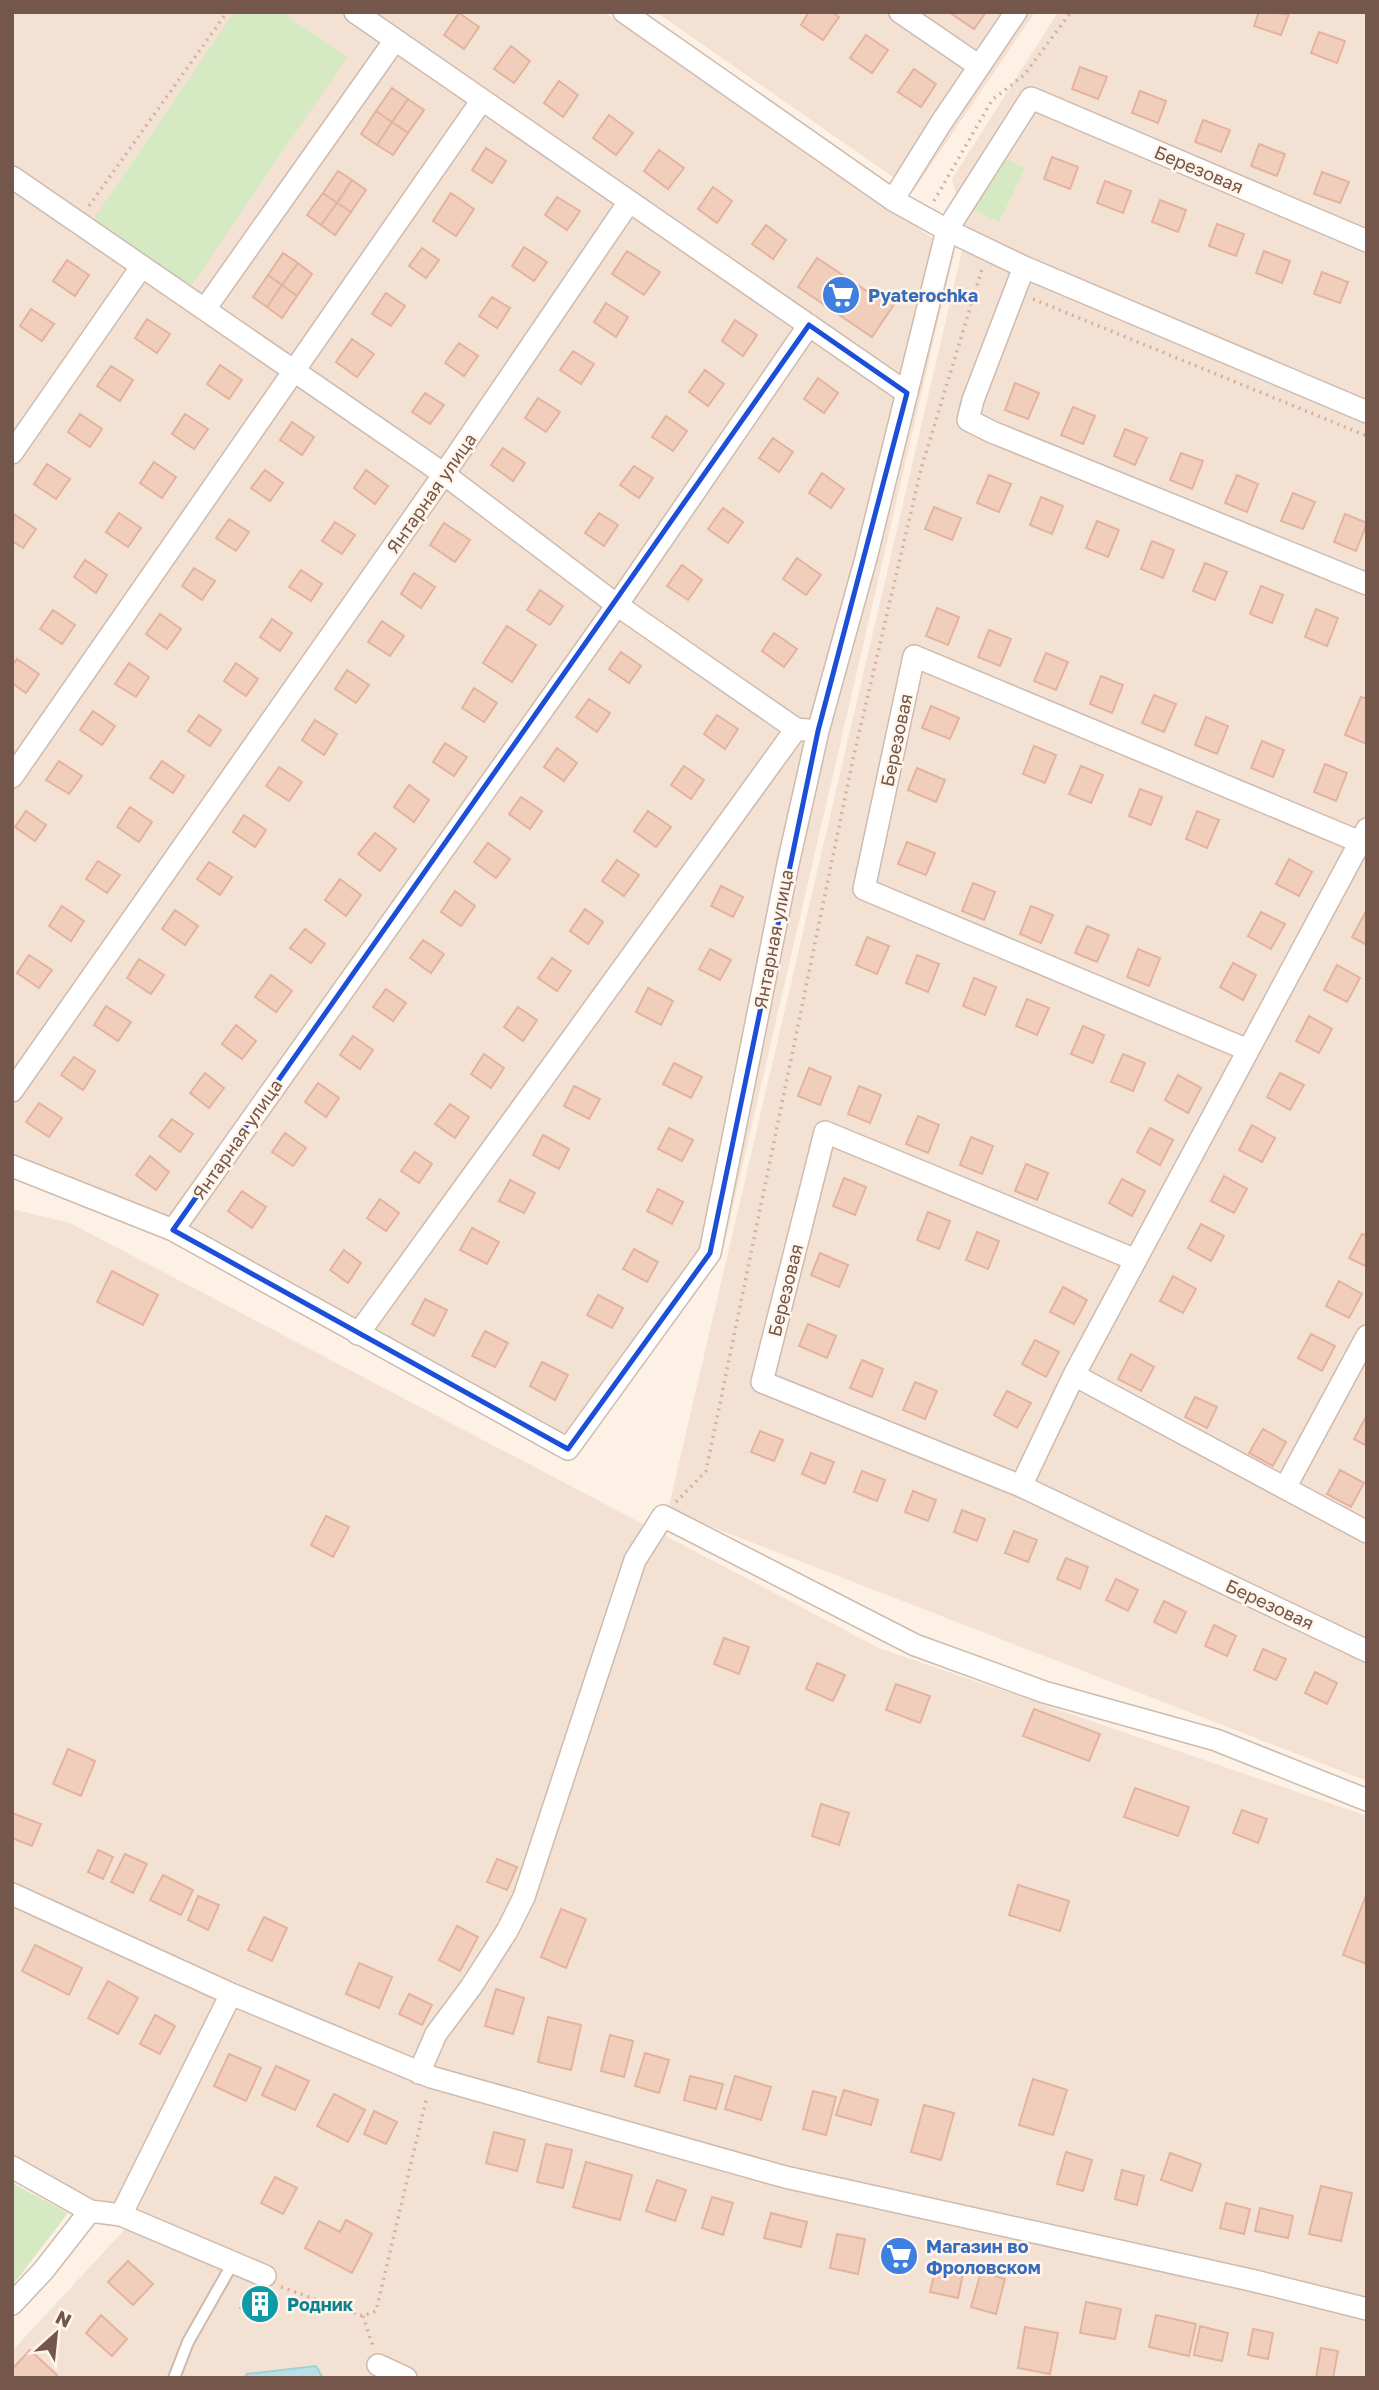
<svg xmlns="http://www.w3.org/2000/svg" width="1379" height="2390" viewBox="0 0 1379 2390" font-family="'Golos Text',sans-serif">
<rect width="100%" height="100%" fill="#fcf1e4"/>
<path fill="#f3e2d3" d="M12 12H604L954 253 721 1258 573 1459 150 1228 12 1175Z
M656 12H1035L913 191Z
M1058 12H1367V1781L668 1510 966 234 952 179Z
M12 1209 70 1223 879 1648 1367 1816V2378H12V2351L127 2227 12 2165Z"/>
<path fill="#d5e9c3" d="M234 12H282L347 57 191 286 93 220Z
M997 155 1025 168 999 222 971 209Z
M12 2183 68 2213 12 2286Z"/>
<path fill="#b9e1e5" stroke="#9fd2d7" stroke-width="2" d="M316 2366 323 2378H244L247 2374Z"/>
<path fill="#f1cebc" stroke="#e3b39d" stroke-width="2" d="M809 12H832L839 17 823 40 801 25Z
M954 12H986L974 29 952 14Z
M1259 12 1289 14 1281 35 1254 26Z
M459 13 479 27 464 49 444 35Z
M1319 32 1345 41 1337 63 1311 53Z
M866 35 888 50 872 73 850 58Z
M511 46 530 61 514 83 494 69Z
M1080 67 1107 77 1098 99 1072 89Z
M914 69 936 84 921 107 898 92Z
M559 81 578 95 563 117 544 103Z
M392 88 408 99 392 122 376 111Z
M1140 91 1166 101 1158 123 1132 113Z
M408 99 424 110 408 133 392 122Z
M376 111 392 122 377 145 361 134Z
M609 115 633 133 616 155 593 138Z
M1203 120 1230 130 1221 152 1195 142Z
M392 122 408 133 393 155 377 145Z
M1259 144 1285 154 1277 176 1251 166Z
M486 148 506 161 492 183 472 170Z
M659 150 684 168 668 189 644 171Z
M1052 157 1078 167 1070 189 1044 179Z
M338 171 352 180 337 203 323 193Z
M1322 172 1349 182 1340 203 1314 194Z
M352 180 366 190 351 212 337 203Z
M1105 181 1131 191 1123 213 1097 203Z
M713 187 732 201 717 223 698 209Z
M323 193 337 203 321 225 307 215Z
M451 193 474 209 456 236 433 221Z
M557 197 580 211 567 230 545 215Z
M1160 200 1186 210 1178 232 1152 222Z
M337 203 351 212 335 235 321 225Z
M1217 224 1244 234 1236 256 1209 246Z
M766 225 786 240 773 259 752 244Z
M524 247 547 262 534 281 512 266Z
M422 248 439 260 426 278 409 266Z
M627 251 660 272 644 295 612 274Z
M1264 251 1290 261 1282 283 1256 273Z
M283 253 298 263 282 285 268 275Z
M817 258 879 299 884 291 897 300 872 337 798 287Z
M67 260 89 275 75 296 53 281Z
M298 263 312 274 297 296 282 285Z
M1322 272 1348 282 1340 303 1314 294Z
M268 275 282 285 267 307 253 297Z
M282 285 297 296 282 318 267 307Z
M386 293 405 306 391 326 372 314Z
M492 297 510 308 497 328 479 316Z
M606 303 628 317 616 337 594 322Z
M31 309 54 324 42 341 20 326Z
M147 319 170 334 157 353 135 338Z
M735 320 757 335 743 356 722 341Z
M352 339 374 354 357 377 336 362Z
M459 343 478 356 464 376 445 363Z
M573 351 594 364 581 384 560 370Z
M220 365 242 380 229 399 207 384Z
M111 366 133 380 120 401 97 386Z
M705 370 724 384 708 406 689 392Z
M818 378 838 393 824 413 804 399Z
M1015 383 1039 393 1028 419 1005 410Z
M425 393 444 405 430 424 412 412Z
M538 398 560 412 546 432 525 418Z
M1073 407 1095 416 1083 444 1061 435Z
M80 414 102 429 90 447 68 432Z
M185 414 208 429 194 449 172 434Z
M666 416 687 431 673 451 652 437Z
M292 422 314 437 302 455 280 440Z
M1125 429 1147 438 1135 465 1114 456Z
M773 438 793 452 779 472 759 458Z
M503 448 525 463 513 481 491 465Z
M1181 453 1203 461 1192 489 1170 480Z
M154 462 176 477 162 498 140 483Z
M47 464 70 479 56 499 34 484Z
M634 466 653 478 639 498 620 485Z
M265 470 283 483 270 501 251 488Z
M366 470 388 486 375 504 354 488Z
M822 473 844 489 831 508 809 493Z
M989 475 1011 484 999 512 977 503Z
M1237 475 1258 484 1247 512 1225 503Z
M1293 493 1315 502 1303 529 1281 521Z
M1041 497 1063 506 1052 534 1030 525Z
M934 507 961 518 952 540 925 529Z
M723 508 743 522 728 543 708 529Z
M119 513 141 528 128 547 106 532Z
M599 513 618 525 604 546 585 533Z
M14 514 36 529 23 548 12 541Z
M1345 514 1367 523 1356 551 1334 542Z
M229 519 249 532 236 551 216 538Z
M1097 521 1119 530 1108 557 1086 548Z
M335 522 355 535 342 554 322 541Z
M444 523 470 540 455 562 430 545Z
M1152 541 1174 550 1163 578 1141 569Z
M797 558 821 575 806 595 783 579Z
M85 560 107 575 96 593 74 577Z
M1205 563 1227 572 1215 600 1193 591Z
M682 565 702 580 688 600 667 586Z
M194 568 215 581 202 600 182 586Z
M301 570 322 584 311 601 289 587Z
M414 573 435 587 421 608 401 594Z
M1261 586 1283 595 1272 623 1250 614Z
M540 590 563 606 550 625 527 610Z
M937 608 959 617 948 645 926 636Z
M1316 609 1338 618 1327 646 1305 637Z
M53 610 75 625 62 644 40 629Z
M160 614 181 629 167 649 146 634Z
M272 619 292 633 280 651 260 637Z
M382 621 404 636 390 656 368 642Z
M507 626 536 645 512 682 483 663Z
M989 630 1011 639 1000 666 978 657Z
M774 633 797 649 784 667 762 651Z
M621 652 641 666 629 683 609 669Z
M1046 653 1068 662 1056 690 1034 681Z
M17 659 39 674 26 693 12 683V666Z
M129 663 149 677 136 697 115 684Z
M236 663 258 679 246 696 224 681Z
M347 670 369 685 356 703 335 689Z
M1101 676 1123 685 1112 713 1090 704Z
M474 688 497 703 484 722 462 708Z
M1154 695 1176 704 1164 732 1142 723Z
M1361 697 1367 699V744L1345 735Z
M589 699 610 713 597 732 576 717Z
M931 706 959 718 950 739 922 728Z
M93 711 115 726 102 745 80 730Z
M199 715 221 730 210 746 188 731Z
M717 715 738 729 725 749 704 734Z
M1206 717 1228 726 1217 754 1195 745Z
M315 720 337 734 324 755 302 740Z
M1262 741 1284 750 1273 777 1251 768Z
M445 743 467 757 454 776 433 762Z
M1034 746 1056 755 1045 783 1023 774Z
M557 748 577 763 564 781 544 767Z
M59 761 82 776 69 794 46 780Z
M162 761 184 776 173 793 150 778Z
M1325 764 1347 773 1336 801 1314 792Z
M684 766 704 780 691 799 671 785Z
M1081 766 1103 775 1091 803 1069 794Z
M279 767 302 782 289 801 266 786Z
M917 768 945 780 936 802 908 790Z
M409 785 429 800 414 822 394 807Z
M1140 789 1162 797 1151 825 1129 816Z
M521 797 542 811 530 829 509 814Z
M130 807 152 822 139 842 117 827Z
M26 811 46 825 35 841 15 827Z
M648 811 671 827 656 847 634 831Z
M1197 811 1219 820 1207 848 1186 839Z
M244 815 266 830 255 847 233 832Z
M375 833 396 849 380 871 358 854Z
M907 842 935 853 926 875 898 864Z
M488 843 510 859 496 878 474 862Z
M1289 859 1312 872 1299 896 1276 884Z
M617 860 639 875 624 896 602 881Z
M98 861 120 875 107 893 86 879Z
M209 862 232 877 220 895 197 879Z
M340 879 361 895 346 916 325 900Z
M973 883 995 892 984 920 962 911Z
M721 886 743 897 733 917 711 906Z
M455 891 475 906 461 926 441 912Z
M62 906 84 921 71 941 49 926Z
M1031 906 1053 915 1041 943 1020 934Z
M585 909 603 922 588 944 570 931Z
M175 910 198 926 185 945 162 929Z
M1261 912 1285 924 1271 949 1248 936Z
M1365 913 1367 914V945L1352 937Z
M1087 926 1109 935 1097 962 1075 953Z
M305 929 325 944 311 963 290 948Z
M867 937 889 946 877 974 856 965Z
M423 940 444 954 431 973 410 958Z
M710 949 731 960 720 980 699 969Z
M1138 949 1160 958 1149 986 1127 977Z
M29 955 52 970 39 988 17 973Z
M917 955 939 964 928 992 906 983Z
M552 958 571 971 557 991 538 978Z
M139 959 164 975 151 994 127 978Z
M1233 963 1256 975 1243 1000 1220 987Z
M1337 965 1360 978 1347 1002 1324 990Z
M271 975 292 991 276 1012 255 997Z
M974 978 996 987 985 1015 963 1006Z
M648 988 673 1001 661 1025 636 1012Z
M386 989 406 1003 393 1021 373 1007Z
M1027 999 1049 1008 1037 1035 1016 1026Z
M106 1006 131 1022 118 1041 94 1025Z
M518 1007 537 1020 523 1041 504 1027Z
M1309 1016 1332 1029 1319 1053 1296 1041Z
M236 1025 256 1041 242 1059 222 1044Z
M1083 1026 1104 1035 1093 1063 1071 1054Z
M353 1036 373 1050 360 1069 340 1055Z
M484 1054 504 1068 491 1088 471 1074Z
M1123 1054 1145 1063 1133 1091 1111 1082Z
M74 1057 95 1071 83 1090 61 1075Z
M674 1063 702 1077 691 1098 663 1084Z
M809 1068 831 1077 820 1105 798 1096Z
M205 1073 224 1088 209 1108 190 1093Z
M1280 1073 1304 1085 1290 1110 1267 1097Z
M1178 1075 1201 1088 1188 1113 1165 1100Z
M318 1083 339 1098 326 1117 305 1102Z
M574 1086 600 1099 589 1119 564 1106Z
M859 1086 881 1095 870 1123 848 1114Z
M39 1103 62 1118 49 1137 26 1122Z
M450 1104 469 1117 455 1138 435 1124Z
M918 1116 939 1125 928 1153 906 1144Z
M172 1119 193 1134 180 1152 159 1136Z
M1252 1125 1275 1138 1262 1162 1239 1150Z
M669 1128 693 1140 682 1161 658 1149Z
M1150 1128 1173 1140 1160 1165 1137 1152Z
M285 1133 306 1148 293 1166 272 1152Z
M543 1135 569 1149 559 1169 533 1155Z
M971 1137 993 1146 982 1174 960 1165Z
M415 1152 432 1164 419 1183 401 1171Z
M150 1156 169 1172 156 1190 136 1175Z
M1026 1164 1048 1173 1037 1200 1015 1191Z
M1224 1176 1247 1189 1234 1213 1211 1201Z
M844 1178 866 1187 855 1215 833 1206Z
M1122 1179 1145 1191 1132 1216 1109 1203Z
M510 1180 535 1193 524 1213 499 1201Z
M658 1189 683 1202 672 1224 647 1211Z
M242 1191 266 1207 252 1228 228 1211Z
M380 1199 399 1213 386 1231 367 1218Z
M928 1212 950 1221 939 1249 917 1240Z
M1201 1224 1224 1236 1211 1261 1188 1248Z
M472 1228 499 1242 487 1264 460 1250Z
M977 1232 999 1241 988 1269 966 1260Z
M1362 1234 1367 1236V1267L1349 1258Z
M634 1249 658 1262 647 1282 623 1269Z
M344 1250 361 1263 348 1283 330 1270Z
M820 1253 848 1265 839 1287 811 1275Z
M112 1271 158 1295 143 1325 97 1302Z
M1173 1276 1196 1289 1183 1313 1160 1301Z
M1339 1281 1362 1294 1349 1318 1326 1306Z
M1063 1287 1087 1300 1074 1324 1050 1312Z
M598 1295 623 1308 612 1328 587 1315Z
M425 1299 447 1310 434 1336 412 1324Z
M808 1324 836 1336 827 1358 799 1346Z
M485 1331 508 1343 495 1367 472 1356Z
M1311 1334 1335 1346 1322 1371 1298 1358Z
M1035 1340 1059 1352 1046 1377 1022 1364Z
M1131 1354 1154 1367 1141 1391 1118 1379Z
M862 1360 883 1369 872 1397 850 1388Z
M542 1362 568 1375 555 1400 530 1386Z
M915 1382 937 1391 925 1419 903 1410Z
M1007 1391 1031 1403 1017 1428 994 1415Z
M1195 1397 1217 1407 1207 1428 1185 1417Z
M1367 1415V1446L1354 1439Z
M1263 1429 1286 1442 1273 1466 1249 1453Z
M760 1431 783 1440 774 1461 751 1452Z
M811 1453 834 1462 825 1484 802 1474Z
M1340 1470 1364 1483 1351 1507 1327 1494Z
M862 1471 885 1480 877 1501 854 1492Z
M913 1491 936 1500 928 1521 905 1512Z
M962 1510 985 1519 977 1541 954 1532Z
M326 1516 349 1527 333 1557 311 1545Z
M1014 1531 1037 1540 1028 1562 1005 1553Z
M1066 1558 1088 1567 1080 1589 1057 1579Z
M1116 1579 1138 1590 1128 1611 1106 1600Z
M1164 1601 1186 1612 1176 1633 1154 1622Z
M1214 1625 1236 1636 1227 1656 1205 1646Z
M724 1638 749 1647 739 1674 714 1664Z
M1263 1649 1286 1659 1276 1680 1254 1670Z
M817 1663 845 1675 833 1701 806 1689Z
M1315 1672 1337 1683 1327 1704 1305 1693Z
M896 1684 930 1696 920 1723 886 1710Z
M1034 1709 1100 1734 1089 1761 1023 1736Z
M68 1749 95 1761 81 1796 53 1784Z
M1135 1788 1189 1807 1178 1836 1124 1817Z
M821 1804 849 1813 839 1845 812 1836Z
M1242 1810 1267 1819 1258 1843 1233 1833Z
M12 1813 41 1824 32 1846 12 1838Z
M98 1850 113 1857 103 1879 88 1872Z
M125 1854 147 1864 133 1893 111 1882Z
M497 1859 517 1867 507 1890 487 1882Z
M163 1875 193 1890 181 1915 150 1900Z
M1018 1885 1069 1901 1060 1931 1009 1915Z
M1367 1893V1964L1343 1955Z
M198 1896 219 1905 208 1930 188 1920Z
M561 1909 586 1919 566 1968 541 1957Z
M264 1917 287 1928 272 1961 248 1950Z
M457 1926 478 1937 460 1971 439 1960Z
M35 1945 82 1968 69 1995 22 1971Z
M359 1963 392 1977 379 2008 346 1994Z
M108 1981 138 1998 118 2034 88 2018Z
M496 1989 524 1998 513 2034 485 2026Z
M409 1994 432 2005 422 2025 399 2014Z
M155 2015 175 2026 160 2054 140 2044Z
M548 2017 581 2025 571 2070 538 2062Z
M610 2035 633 2041 624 2077 601 2071Z
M645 2053 669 2060 659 2093 635 2086Z
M229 2054 261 2068 246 2101 214 2086Z
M276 2066 309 2081 295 2110 262 2095Z
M690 2076 723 2084 716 2109 684 2100Z
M735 2076 771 2087 761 2120 725 2109Z
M1033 2079 1067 2090 1053 2135 1019 2125Z
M844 2090 878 2100 871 2125 836 2115Z
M813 2091 836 2097 826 2135 803 2129Z
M334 2094 365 2110 348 2142 317 2126Z
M924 2105 954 2113 941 2160 911 2152Z
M374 2111 397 2122 386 2144 364 2134Z
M494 2132 525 2140 517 2171 486 2163Z
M546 2144 572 2150 563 2188 537 2182Z
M1066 2152 1092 2160 1083 2191 1057 2184Z
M1170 2153 1201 2164 1192 2191 1161 2180Z
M586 2162 632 2175 620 2220 573 2207Z
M1122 2170 1144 2176 1137 2205 1115 2199Z
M275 2177 297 2188 283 2214 261 2203Z
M657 2180 686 2190 675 2221 646 2211Z
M1321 2186 1352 2193 1341 2241 1309 2234Z
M712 2197 733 2203 723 2235 702 2228Z
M1226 2203 1250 2209 1244 2234 1220 2228Z
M1260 2208 1293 2216 1288 2238 1255 2231Z
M771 2213 807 2222 801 2247 764 2238Z
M346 2220 372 2234 352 2273 305 2248 319 2221 340 2232Z
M837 2234 865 2239 858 2274 830 2268Z
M128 2261 153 2284 133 2305 108 2282Z
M937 2263 964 2269 958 2298 930 2292Z
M981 2272 1005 2279 996 2314 971 2307Z
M259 2285 279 2299 261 2323 240 2308Z
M1086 2302 1121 2309 1115 2339 1080 2333Z
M101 2315 127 2339 112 2356 86 2333Z
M1156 2315 1196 2324 1189 2356 1149 2347Z
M1200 2326 1228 2333 1222 2361 1194 2355Z
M1025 2327 1058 2333 1050 2374 1018 2368Z
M1253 2329 1273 2333 1268 2359 1248 2355Z
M1321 2348 1338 2351 1333 2378H1316Z
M30 2350 57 2375 55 2378H12V2369Z"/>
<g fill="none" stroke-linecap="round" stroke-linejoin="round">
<defs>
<path id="service" d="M174 2378 188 2342 234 2261"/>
<path id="minor" d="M355 12 907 393
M624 12 893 200 947 230 1024 267 1367 412
M900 12 979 66
M12 177 444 474 617 605 796 729 818 731
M893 200 941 123 1016 12
M1024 267 973 400 968 420 992 432 1367 584
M205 309 395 40
M12 453 142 266
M12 777 482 100
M1248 1050 864 889 914 656 1360 842
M12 1091 444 474 629 202
M12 1166 173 1230 568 1449 710 1253 788 864 818 731 866 558 947 230 1031 98 1367 241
M173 1230 617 605 809 325
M1136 1260 825 1132 762 1382 1021 1486 1367 1651
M358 1334 796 729
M1074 1375 1367 1532
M1021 1486 1074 1375 1367 829
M1285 1488 1367 1336
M12 1894 231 1994 431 2077 785 2177 1255 2281 1367 2309
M419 2073 436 2034 471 1987 507 1931 524 1897 635 1560 663 1516 915 1645 1044 1692 1216 1740 1367 1800
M12 2167 90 2211 121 2215 265 2276
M121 2215 231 1994
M12 2304 43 2271 90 2211
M378 2365 406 2378"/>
</defs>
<use href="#service" stroke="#cfbaae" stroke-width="14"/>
<use href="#minor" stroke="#cfbaae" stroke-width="24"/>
<path stroke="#d6b19f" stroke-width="3.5" stroke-dasharray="2 5" stroke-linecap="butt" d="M934 201 992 100 1024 75 1071 12
M89 206 227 12
M1033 299 1367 436
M676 1502 706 1471 853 759 921 469 982 269
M281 2287 363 2316 376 2311 427 2096
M363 2316 373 2347"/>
<use href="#service" stroke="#fff" stroke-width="10"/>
<use href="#minor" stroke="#fff" stroke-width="21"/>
</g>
<path fill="none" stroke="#1d4ed8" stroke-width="5" stroke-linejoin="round" d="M809 325 907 393 818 731 710 1253 568 1449 173 1230Z"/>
<defs>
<symbol id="supermarket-disc" viewBox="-11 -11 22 22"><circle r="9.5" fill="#3f7fe0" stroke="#fff5ea"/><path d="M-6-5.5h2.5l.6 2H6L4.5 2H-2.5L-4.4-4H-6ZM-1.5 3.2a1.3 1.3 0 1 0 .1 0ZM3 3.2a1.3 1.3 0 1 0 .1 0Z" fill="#fff"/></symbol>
<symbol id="building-disc" viewBox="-11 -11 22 22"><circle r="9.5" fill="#0f9aa8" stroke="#fff5ea"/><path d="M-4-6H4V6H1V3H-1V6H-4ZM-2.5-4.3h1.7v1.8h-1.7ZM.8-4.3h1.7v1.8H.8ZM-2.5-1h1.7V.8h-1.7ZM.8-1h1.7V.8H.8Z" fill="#fff"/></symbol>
</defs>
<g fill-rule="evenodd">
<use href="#supermarket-disc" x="819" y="273" width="44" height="44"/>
<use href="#supermarket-disc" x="877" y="2234" width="44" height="44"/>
<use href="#building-disc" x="238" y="2282" width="44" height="44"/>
</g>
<g text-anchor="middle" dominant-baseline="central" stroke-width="5" stroke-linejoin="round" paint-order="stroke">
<g font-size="18" fill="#74564a" stroke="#fff5ea">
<text transform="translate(1199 169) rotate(23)">Березовая</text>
<text transform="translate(431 493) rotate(-55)">Янтарная улица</text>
<text transform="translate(896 740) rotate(-78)">Березовая</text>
<text transform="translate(773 939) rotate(-79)">Янтарная улица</text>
<text transform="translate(237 1139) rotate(-55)">Янтарная улица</text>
<text transform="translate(785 1290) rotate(-76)">Березовая</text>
<text transform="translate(1270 1604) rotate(25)">Березовая</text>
</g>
<g font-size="18" font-weight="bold" fill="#366cbe" stroke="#fff5ea" text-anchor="start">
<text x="868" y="295">Pyaterochka</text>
<text x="926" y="2246">Магазин во<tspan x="926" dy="21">Фроловском</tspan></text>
</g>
<g font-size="18" font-weight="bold" fill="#0d838f" stroke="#fff5ea" text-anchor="start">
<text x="287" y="2304">Родник</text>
</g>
</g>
<rect width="1379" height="2390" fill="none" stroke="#74564a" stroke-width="28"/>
<g transform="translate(56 2334) rotate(27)" stroke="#fff5ea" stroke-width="5" paint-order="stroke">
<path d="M0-5L12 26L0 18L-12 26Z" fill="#74564a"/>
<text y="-10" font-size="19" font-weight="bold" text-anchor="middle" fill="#74564a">N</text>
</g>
</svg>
